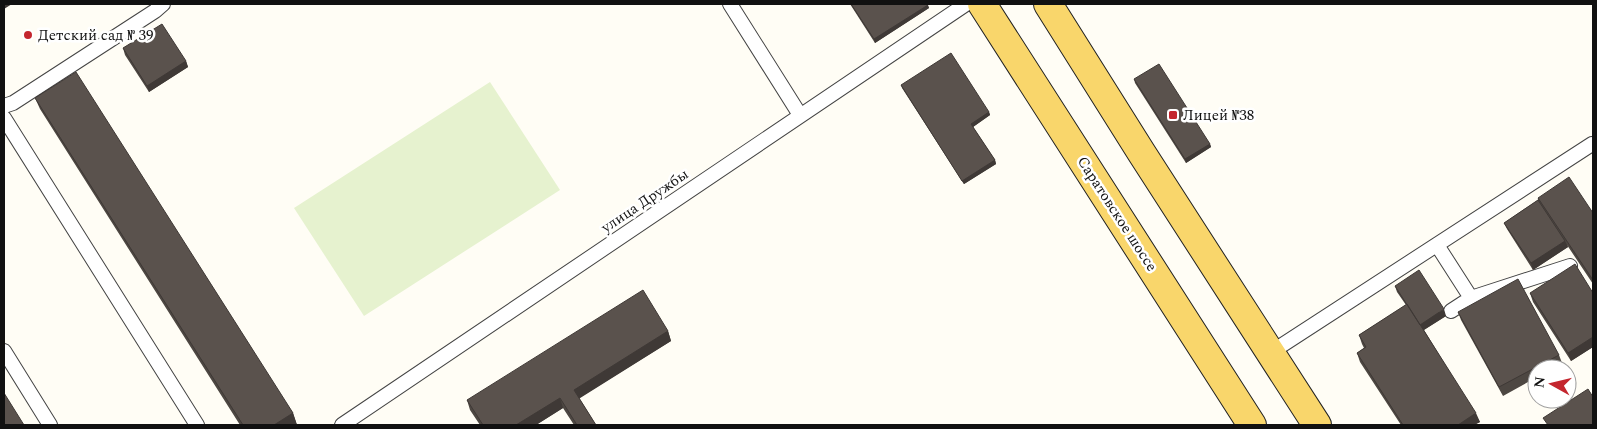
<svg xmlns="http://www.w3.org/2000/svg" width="1597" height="429" viewBox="0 0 1597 429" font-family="Spectral,serif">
<rect width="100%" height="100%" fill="#fffdf5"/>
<path fill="#e6f2cf" d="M490 82 560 190 364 316 294 208Z"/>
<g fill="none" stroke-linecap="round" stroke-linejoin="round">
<defs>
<path id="lane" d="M730 4 800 115
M4 106 13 103 155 11 163 4
M4 118 197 425
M1437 245 1471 298
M1451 311 1471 298 1570 266
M4 351 50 425
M1270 353 1592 144
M342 425 966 4"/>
<path id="primary" d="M982 4 1252 425
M1048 4 1141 152 1317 425"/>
</defs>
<use href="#lane" stroke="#444" stroke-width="16"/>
<use href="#primary" stroke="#222" stroke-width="30"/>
<use href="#lane" stroke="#fff" stroke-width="14"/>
<use href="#primary" stroke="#f9d66b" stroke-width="28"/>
</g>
<path fill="#4d4742" d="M850 4H927L929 8 875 43Z
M123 48 186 61 188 67 149 92 125 55Z
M1134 79 1210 144 1211 147 1186 163 1135 83Z
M901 85 989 112 990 115 973 127 995 160 996 164 964 184 902 88Z
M35 98 293 413 297 425H240L40 109Z
M1538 198 1593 213V284L1567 245 1568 247 1533 270 1507 229 1504 223 1538 200Z
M1395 286 1446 316 1424 330 1480 422 1474 425H1401L1360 362 1357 353 1364 348 1362 344 1359 335 1406 305 1397 292Z
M1530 293H1593V347L1571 361 1533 302Z
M1458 312 1559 355 1562 363 1551 369H1537V377L1503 396 1461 320Z
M668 331 671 341 579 398 596 425H574L563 408 536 425H480L470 410 467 400Z"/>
<path fill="#3f3936" d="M4 4H12L4 9Z
M928 5 929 8 875 43 874 39Z
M186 61 188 67 149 92 147 86Z
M989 112 990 115 973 127 971 124Z
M1210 144 1211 147 1186 163 1185 159Z
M995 160 996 164 964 184 962 181Z
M1565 241 1568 247 1533 270 1531 263Z
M1444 309 1446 316 1422 331 1420 325Z
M668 331 671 341 577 400 574 390Z
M1593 337V347L1571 361 1568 353Z
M560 398 563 408 536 425H516Z
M293 413 297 425H274Z
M1476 413 1480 422 1474 425H1458Z"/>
<path fill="#5a524d" stroke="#3f3936" d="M851 4H927L928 5 874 39Z
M162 24 186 61 147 86 123 48Z
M951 53 989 112 971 124 995 160 962 181 901 85Z
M1159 64 1210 144 1185 159 1134 79Z
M76 72 293 413 274 425H243L35 98Z
M1569 177 1593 213V280L1538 198Z
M1538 200 1565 241 1531 263 1504 223Z
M1575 264 1593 293V337L1568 353 1530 293Z
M1419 270 1444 309 1420 325 1395 286Z
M1518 279 1559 355 1499 387 1458 312Z
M643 290 668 331 574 390 596 425H577L560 398 516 425H483L467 400Z
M1407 304 1476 413 1458 425H1403L1357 353 1366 347 1359 335Z
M1588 389 1593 397V425H1548L1543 418Z
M4 393 24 425H4Z"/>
<g fill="#c4262e" stroke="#fff" stroke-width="2">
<circle cx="28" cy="35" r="5"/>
<rect x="1168" y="110" width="10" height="10" rx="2.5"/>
</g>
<g text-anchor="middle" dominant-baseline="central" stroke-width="5" stroke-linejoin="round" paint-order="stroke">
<g font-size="15" fill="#111" stroke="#fff" text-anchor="start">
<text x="38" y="35">Детский сад № 39</text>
<text x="1183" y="115">Лицей №38</text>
</g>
<g font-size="15" fill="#111" stroke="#fff">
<text transform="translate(645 201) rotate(-34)">улица Дружбы</text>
<text transform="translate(1117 214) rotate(57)">Саратовское шоссе</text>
</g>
</g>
<rect width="1597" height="429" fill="none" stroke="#111111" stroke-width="10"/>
<g transform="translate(1552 384) rotate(278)"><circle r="24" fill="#ffffff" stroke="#a0a0a0"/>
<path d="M0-4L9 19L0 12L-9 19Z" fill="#c4262e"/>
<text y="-8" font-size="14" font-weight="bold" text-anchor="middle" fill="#111111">N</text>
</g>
</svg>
